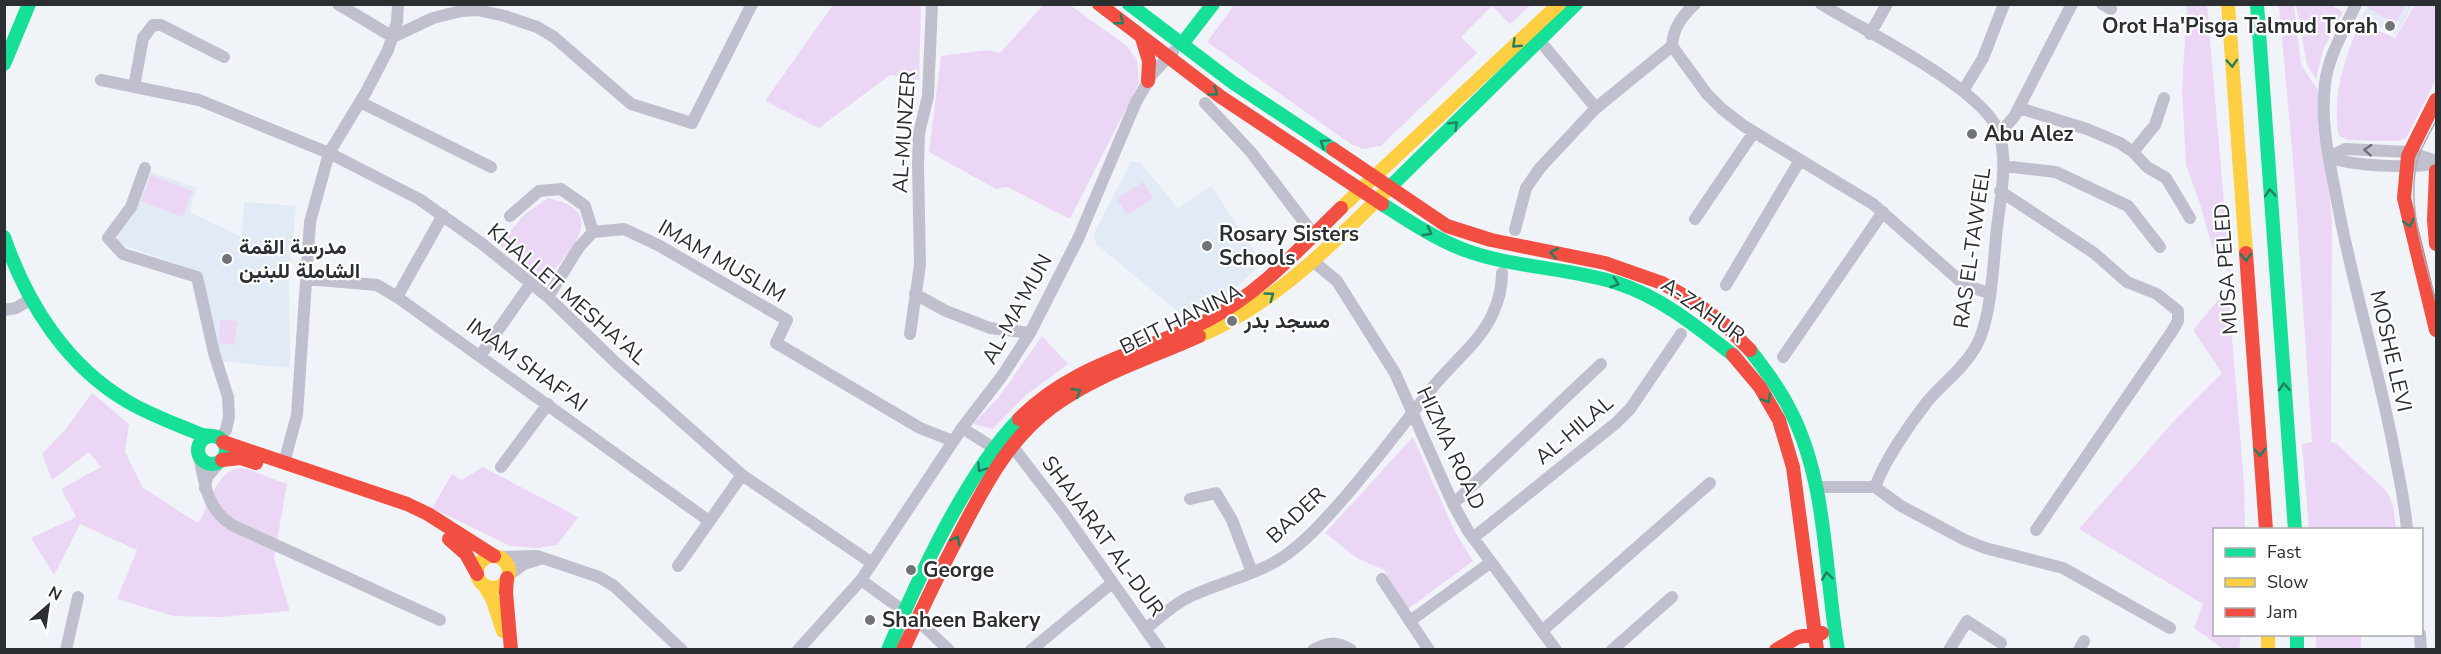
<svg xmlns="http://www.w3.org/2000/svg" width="2441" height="654" viewBox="0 0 2441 654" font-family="'Nunito Sans',Vazirmatn,sans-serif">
<rect width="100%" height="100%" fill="#f0f4f8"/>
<path fill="#e2eaf5" d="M2368 5H2413L2396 35 2361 18Z
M1131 161 1141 163 1178 208 1211 186 1263 263 1223 299 1182 315 1096 244 1094 234Z
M149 171 197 188 189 212 242 237 244 202 296 206 289 282 290 368 220 361 198 271 125 246 118 241 117 235Z"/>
<path fill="#ecd6f6" d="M864 5H921L919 80 890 75 819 128 765 101 833 5Z
M1043 5H1070L1127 46 1137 60 1139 83 1070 219 1007 187 996 189 929 152 941 56 987 50 1000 53Z
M1234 5V4L1531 5 1510 24 1492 6 1461 37 1477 53 1381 146 1363 149 1351 144 1207 42Z
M2187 5H2207L2230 272 2221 266 2211 243 2200 204 2186 165 2182 89Z
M2279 5H2294L2301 65 2318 90 2332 220 2331 442 2337 444 2387 492 2393 505 2396 529H2309L2302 444 2312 442 2294 172Z
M2296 5H2331L2343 12 2323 50 2316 79 2307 65Z
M2370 5V4L2406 5 2395 24 2368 8Z
M2415 5H2436V79L2406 138 2397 141 2348 140 2339 136C2331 97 2345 57 2360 22L2395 38Z
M151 175 192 191 183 217 141 201Z
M1143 182 1153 198 1127 215 1117 199Z
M548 198C610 211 572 248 547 278L499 245 524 215Z
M2228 288 2244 483 2245 529 2214 530V634L2241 635 2239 650 2223 649 2194 628 2203 604 2079 529 2174 421 2222 373 2193 330Z
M220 320 237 321 235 345 219 343Z
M1042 336 1068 364 1026 395 993 429 973 424 999 397Z
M92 393 129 424 125 452 143 488 198 523C210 505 218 462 247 469 261 473 274 480 287 484L274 558 290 611 221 617 174 616 117 599 137 550 80 524 54 575 31 538 76 517 61 489 101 467 89 452 52 480 42 454 65 430Z
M1413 437 1454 530 1473 561 1408 609 1384 570 1357 558 1325 533Z
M483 467 578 517 557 545 538 548 510 546 432 508 452 474 462 480Z
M2316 635H2361V649H2316Z"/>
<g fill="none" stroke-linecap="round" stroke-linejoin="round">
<path stroke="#c0bfce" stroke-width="12" d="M338 4 393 37 433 18 461 11 477 10 505 16 537 27 554 37 631 104 692 123 752 4
M1821 4C1863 30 1986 90 1999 133 2009 165 1999 204 1996 237 1993 267 1991 322 1975 348 1963 369 1943 383 1927 402 1909 425 1885 460 1875 487L1901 506 1965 540 1985 548 2063 568 2170 628
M2102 4 2111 9
M2356 4C2345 29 2328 56 2325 84 2320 123 2330 164 2337 201 2352 283 2377 363 2393 445 2398 473 2405 501 2407 530
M1870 34 1887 4
M1540 41 1596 108
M1672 46 1707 94 1722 109 1744 126 1873 204 1959 280 1976 289 1989 293
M101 80 199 100 329 153 419 199 481 243 548 297 616 363 742 475 872 563
M134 87 143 38 153 25H161L224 57
M1963 91 1983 58 2004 4
M360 102 491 167
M1205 103 1251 152 1314 235
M2019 108 2087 129 2120 143 2133 152 2147 167 2166 178 2190 218
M1999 134 2014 117 2072 4
M2133 152 2155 125 2164 98
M2329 157 2345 149 2409 152 2436 161
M2329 157C2350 166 2414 169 2436 163
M2003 166 2056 172 2128 206 2160 247
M145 168 131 207 108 238 123 254 197 277 214 353 228 397 229 417 226 430 220 438
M2000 191 2094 253 2127 282 2157 294 2178 311V321L2173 330 2036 530
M510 216 539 191 561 189 585 206 593 232
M1695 219 1754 132
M1515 230 1526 188 1540 168 1596 108 1672 46C1673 28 1682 16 1695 4
M1314 262 1337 281 1395 373 1453 504 1468 531 1556 650
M306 279 377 285 397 297 709 521
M1726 285 1800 160
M915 294 946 311 990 328 1030 333
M397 297 443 215
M548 297 579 247 593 232 624 229 658 245 787 320 776 343 920 428 953 441
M4 310 16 308 31 299
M910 334 920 265 918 165 919 133 928 96 932 4
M480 356 531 283
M1783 357 1883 212
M962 428 994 448
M1012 446 1063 512 1160 650
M199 456C205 484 206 508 232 525L440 620
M284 463 297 415 310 222 329 153 366 92 388 50 397 22 398 4
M501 467 548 404
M1816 487H1875
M205 488 207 477 220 462
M1190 499 1216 493 1232 520 1252 572
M1453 504 1601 364
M1473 538 1616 423 1630 409 1681 334
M497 557 537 556 599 577 614 586 682 650
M678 566 742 475
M509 575 524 564 540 559
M1382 579 1429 650
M861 580 904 611
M916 619 949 650
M1410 621 1490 563
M1147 628C1160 617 1172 606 1187 598 1218 583 1254 576 1283 557 1307 541 1326 518 1345 497 1376 461 1404 423 1433 387 1452 363 1481 341 1493 313 1499 300 1502 286 1502 273
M1542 631 1710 483
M2420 634 2421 650
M66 650 78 597
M798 650 861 580 962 428 1002 376 1030 333 1078 239 1136 102 1153 73 1173 52
M1031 650 1112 583
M1313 650C1328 642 1336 641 1351 650
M1612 650 1672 597
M1949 650 1967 621 2001 643
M2079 650 2084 641"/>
<path stroke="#16e098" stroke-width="14" d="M1129 4 1232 82 1333 149
M2257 4 2295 530
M1182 44 1213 4
M4 64 29 4
M1387 190 1576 4
M1382 204C1407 220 1434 238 1462 249 1511 268 1567 267 1617 283 1661 297 1697 327 1733 355
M4 237C27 304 67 367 130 403 153 416 178 425 202 435L211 436
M1750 350C1765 370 1780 389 1791 412 1828 485 1824 571 1838 650
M198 450a14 14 0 1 1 28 0a14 14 0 1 1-28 0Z
M2297 634V650
M888 650C918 578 965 475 1019 419"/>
<path stroke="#ffcf43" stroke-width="14" d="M2228 4 2246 253
M1341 208 1559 4
M1199 336C1275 304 1330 246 1387 190
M477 572a16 16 0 1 1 32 0a16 16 0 1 1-32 0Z
M484 585 492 598 503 631
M2268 634V650"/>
<path stroke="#f24e42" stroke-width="14" d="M1099 4 1221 97 1382 204
M1142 38 1149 61 1148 81
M2436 100 2408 156 2404 198 2436 330
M1333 149 1447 226 1491 240 1605 263 1662 283 1695 302 1724 324 1750 350
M2436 171 2434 220 2436 244
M2246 253 2266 530
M1733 355 1760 387 1779 420 1793 467 1817 650
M1019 419C1073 364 1142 353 1208 320 1260 293 1300 248 1341 208
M223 442 407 504 428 514 494 556
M222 460 241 458 256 463
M449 539 466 554 477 574
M507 578 506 592 511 650
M903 650C921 611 939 573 959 535 983 489 1008 439 1052 407 1095 375 1150 358 1199 336
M1776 650 1798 637 1822 633"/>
<path stroke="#aeaeb7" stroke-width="1.5" d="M2436 121C2430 133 2422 145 2418 158 2405 205 2425 257 2436 303"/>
</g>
<defs><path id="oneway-chevron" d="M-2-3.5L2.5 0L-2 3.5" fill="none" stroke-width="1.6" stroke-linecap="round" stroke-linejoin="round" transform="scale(1.5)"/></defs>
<g stroke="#227f60">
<use href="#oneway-chevron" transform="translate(1120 21) rotate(38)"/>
<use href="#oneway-chevron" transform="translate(1516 44) rotate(137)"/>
<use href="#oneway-chevron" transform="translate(2232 63) rotate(86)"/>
<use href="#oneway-chevron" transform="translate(1214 92) rotate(36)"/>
<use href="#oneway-chevron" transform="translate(1454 125) rotate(-45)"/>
<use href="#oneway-chevron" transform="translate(1324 143) rotate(-146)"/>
<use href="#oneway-chevron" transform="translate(2270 193) rotate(-94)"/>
<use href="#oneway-chevron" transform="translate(2409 223) rotate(76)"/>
<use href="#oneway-chevron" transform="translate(1428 232) rotate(28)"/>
<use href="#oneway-chevron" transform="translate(1554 253) rotate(-169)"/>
<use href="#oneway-chevron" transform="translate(2246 257) rotate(86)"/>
<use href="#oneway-chevron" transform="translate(1615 283) rotate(17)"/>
<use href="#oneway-chevron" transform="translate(1270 296) rotate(-36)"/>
<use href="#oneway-chevron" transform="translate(2284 387) rotate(-94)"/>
<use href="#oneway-chevron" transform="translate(1077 392) rotate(-31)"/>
<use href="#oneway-chevron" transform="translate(1767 399) rotate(60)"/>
<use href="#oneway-chevron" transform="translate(2260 452) rotate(86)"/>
<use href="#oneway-chevron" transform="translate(981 468) rotate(124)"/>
<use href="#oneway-chevron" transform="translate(956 540) rotate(-63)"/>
<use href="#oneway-chevron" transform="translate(1827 576) rotate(-97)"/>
</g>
<use stroke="#6f7078" href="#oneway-chevron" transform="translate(2368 150) rotate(-177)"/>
<g fill="#717477" stroke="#fff" stroke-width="2">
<circle cx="2390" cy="26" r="6"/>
<circle cx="1972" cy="134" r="6"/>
<circle cx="1207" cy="246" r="6"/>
<circle cx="227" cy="259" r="6"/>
<circle cx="1232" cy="321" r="6"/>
<circle cx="911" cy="570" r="6"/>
<circle cx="870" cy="620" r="6"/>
</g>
<g text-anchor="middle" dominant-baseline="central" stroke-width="4.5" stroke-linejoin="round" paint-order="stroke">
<g font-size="21" font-weight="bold" fill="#2c2f32" stroke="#fff" text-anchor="start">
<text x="2378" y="26" text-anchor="end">Orot Ha'Pisga Talmud Torah</text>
<text x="1984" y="134">Abu Alez</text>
<text x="1219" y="234">Rosary Sisters<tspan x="1219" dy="24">Schools</tspan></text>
<text x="239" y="247">مدرسة القمة<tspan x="239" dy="24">الشاملة للبنين</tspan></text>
<text x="1244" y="321">مسجد بدر</text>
<text x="923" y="570">George</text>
<text x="882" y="620">Shaheen Bakery</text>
</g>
<g font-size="21" fill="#2c2f32" stroke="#fff">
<text transform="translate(904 132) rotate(-86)">AL-MUNZER</text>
<text transform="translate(1972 248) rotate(-82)">RAS EL-TAWEEL</text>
<text transform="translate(722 261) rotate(30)">IMAM MUSLIM</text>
<text transform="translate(2226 269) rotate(-94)">MUSA PELED</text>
<text transform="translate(567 294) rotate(41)">KHALLET MESHA'AL</text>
<text transform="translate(1017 309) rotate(-61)">AL-MA'MUN</text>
<text transform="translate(1703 310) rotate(35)">A-ZAHUR</text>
<text transform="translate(1181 319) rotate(-26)">BEIT HANINA</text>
<text transform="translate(2391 351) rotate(77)">MOSHE LEVI</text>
<text transform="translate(527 365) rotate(36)">IMAM SHAF'AI</text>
<text transform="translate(1574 430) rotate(-40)">AL-HILAL</text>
<text transform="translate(1451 448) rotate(65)">HIZMA ROAD</text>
<text transform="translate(1296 515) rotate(-43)">BADER</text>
<text transform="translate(1103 536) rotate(54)">SHAJARAT AL-DUR</text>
</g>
</g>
<rect width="2441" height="654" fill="none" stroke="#2c2f32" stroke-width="12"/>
<rect x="2213" y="528" width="210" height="108" fill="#ffffff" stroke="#abacad" stroke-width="1.5"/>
<rect x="2225" y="548" width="30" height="9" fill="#16e098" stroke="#abacad" stroke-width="1.5"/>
<text x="2267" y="558" font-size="18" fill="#2c2f32">Fast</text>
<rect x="2225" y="578" width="30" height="9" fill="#ffcf43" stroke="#abacad" stroke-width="1.5"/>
<text x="2267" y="588" font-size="18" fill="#2c2f32">Slow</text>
<rect x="2225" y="608" width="30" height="9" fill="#f24e42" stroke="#abacad" stroke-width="1.5"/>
<text x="2267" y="618" font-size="18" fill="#2c2f32">Jam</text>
<g transform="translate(48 606) rotate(29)" stroke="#ffffff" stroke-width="4.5" paint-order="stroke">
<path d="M0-4.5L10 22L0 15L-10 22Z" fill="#2c2f32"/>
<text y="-9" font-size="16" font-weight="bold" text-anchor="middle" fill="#2c2f32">N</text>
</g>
</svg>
